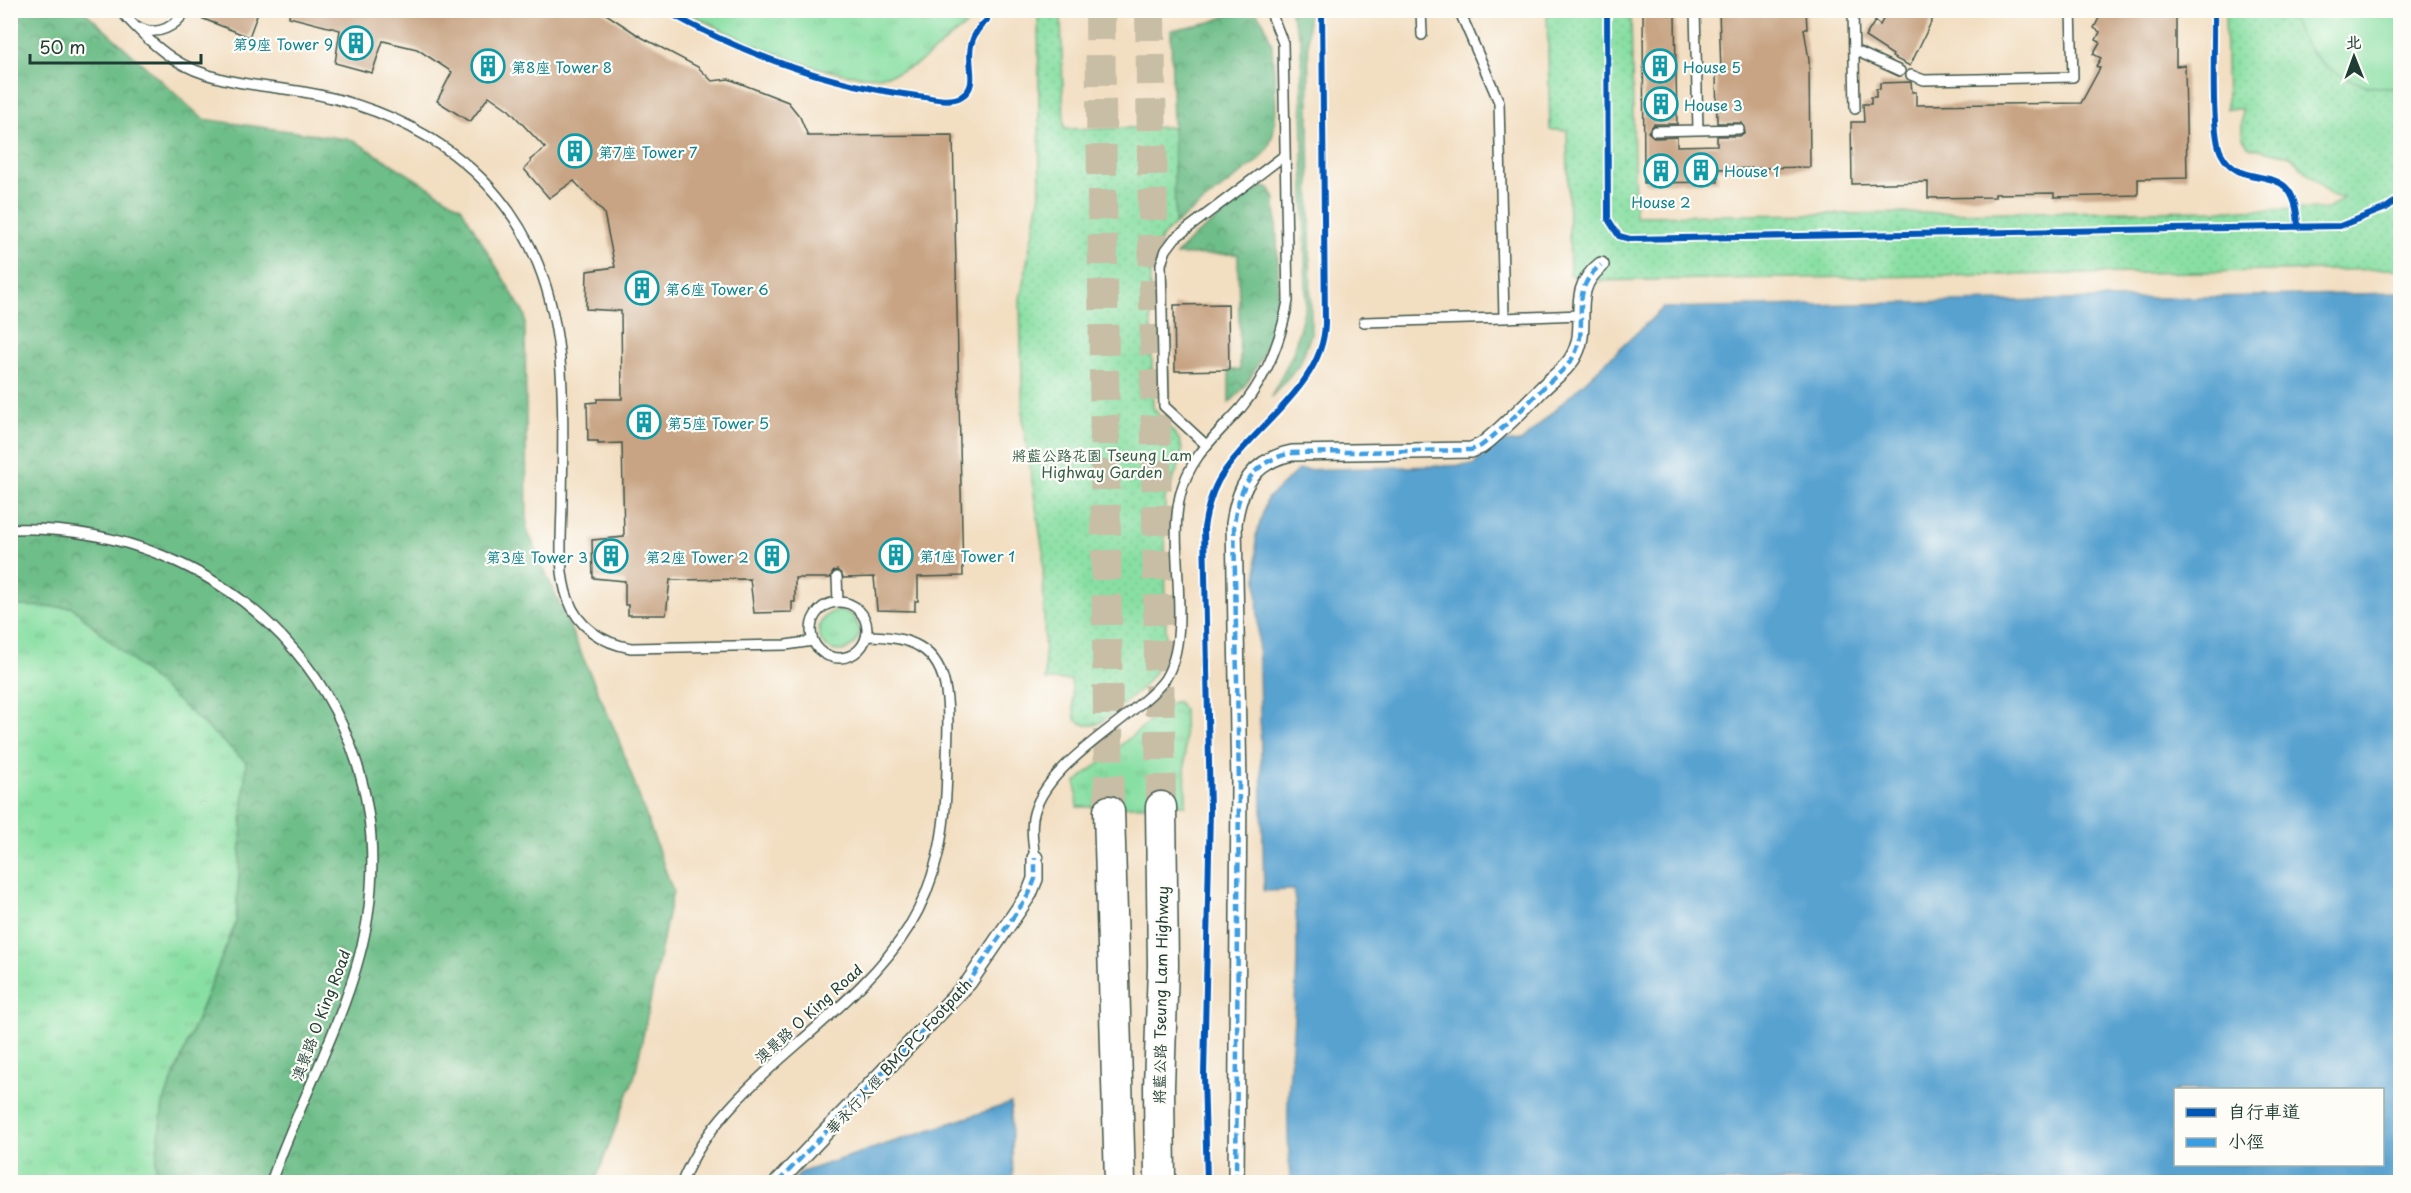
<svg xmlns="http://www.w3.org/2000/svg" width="2411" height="1193" viewBox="0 0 2411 1193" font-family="'Playpen Sans','LXGW WenKai TC',sans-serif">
<defs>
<pattern id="grass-tufts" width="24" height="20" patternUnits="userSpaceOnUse" patternTransform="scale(1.5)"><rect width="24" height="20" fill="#88dfa3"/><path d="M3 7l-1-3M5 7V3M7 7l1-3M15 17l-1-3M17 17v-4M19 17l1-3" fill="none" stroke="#75c08d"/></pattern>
<pattern id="forest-crowns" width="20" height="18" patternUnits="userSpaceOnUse" patternTransform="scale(1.5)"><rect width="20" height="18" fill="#6ebe89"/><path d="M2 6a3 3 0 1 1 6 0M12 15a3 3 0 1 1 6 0" fill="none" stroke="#5a9c71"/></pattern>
<pattern id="park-dots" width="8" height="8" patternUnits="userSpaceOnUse" patternTransform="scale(1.5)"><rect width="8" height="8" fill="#88dfa3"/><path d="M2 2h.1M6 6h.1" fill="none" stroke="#75c08d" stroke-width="1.8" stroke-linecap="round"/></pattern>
</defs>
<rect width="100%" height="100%" fill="#fdfcf7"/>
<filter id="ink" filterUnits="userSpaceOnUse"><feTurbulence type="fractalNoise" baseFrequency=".0167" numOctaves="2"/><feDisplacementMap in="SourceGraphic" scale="12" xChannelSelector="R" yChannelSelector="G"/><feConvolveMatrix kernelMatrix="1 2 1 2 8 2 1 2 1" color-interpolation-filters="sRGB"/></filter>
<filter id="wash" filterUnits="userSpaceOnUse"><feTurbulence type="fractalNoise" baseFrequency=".008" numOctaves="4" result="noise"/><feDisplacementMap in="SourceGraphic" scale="24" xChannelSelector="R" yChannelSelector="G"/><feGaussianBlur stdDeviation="1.35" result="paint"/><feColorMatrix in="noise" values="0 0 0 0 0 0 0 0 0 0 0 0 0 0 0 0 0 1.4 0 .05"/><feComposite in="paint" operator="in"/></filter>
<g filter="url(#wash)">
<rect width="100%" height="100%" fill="#f2dec1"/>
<path fill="url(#grass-tufts)" stroke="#548e6c" stroke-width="1.5" d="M685 11H980C974 22 956 32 946 41 928 57 913 70 888 75 836 86 731 36 685 11Z
M11 606 72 607 246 762 236 922 163 1104 154 1182H11Z
M819 631a20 20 0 1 1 40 0a20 20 0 1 1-40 0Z
M1173 702H1178L1184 710 1186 805 1077 807 1076 782Z"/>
<path fill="url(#forest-crowns)" stroke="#467e5e" stroke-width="1.5" d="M11 11H84L203 119 353 140 461 207 525 315 527 530 617 735 673 891 635 1075 595 1182H154L163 1104 236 922 246 762 72 607 11 606Z
M1239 11H1255L1264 23 1272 45C1273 79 1285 134 1260 159L1175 224 1171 30 1211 22Z
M1290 11H1308L1311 334 1300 364 1271 397 1293 353 1306 303 1301 41Z
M1264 187 1270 189 1275 199C1276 232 1280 267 1277 300 1274 335 1255 380 1229 403V370H1240L1238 254 1176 255 1193 237 1258 189Z"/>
<path fill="url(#park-dots)" stroke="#548e6c" stroke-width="1.5" d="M1038 11H1051L1061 15 1064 129 1173 127 1175 224C1157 240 1150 255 1150 279L1153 408 1179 439 1182 449V459L1165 498 1166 648C1157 682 1126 701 1100 723 1089 727 1083 726 1075 719L1071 680H1045L1043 552 1023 423 1020 299 1040 194Z
M1547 11H1631L1635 216 2328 209 2343 198 2330 195 2290 156 2249 147 2242 136V109H2227L2225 11H2400V269L1583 281 1570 274 1567 130H1550Z"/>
<path fill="#88dfa3" stroke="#548e6c" stroke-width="1.5" d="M2290 11H2400V88C2350 91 2303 61 2290 11Z"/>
<path fill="#59a2d0" stroke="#3c7082" stroke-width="1.5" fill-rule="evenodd" d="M2400 293V1182H1290C1289 1155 1287 1127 1288 1100 1292 1031 1302 959 1294 890L1264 891 1256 536 1267 499 1298 470 1473 465 1500 442H1521L1663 308ZM2176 1090H2382V1164H2176Z
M1011 1103 1013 1182H792L802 1172Z"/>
<g id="blocks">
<path fill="#c8a484" d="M193 10H259L249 37 191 14Z
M290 10H600L641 37 698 67 712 81 729 79 788 102 800 117 808 136 953 135 963 576 918 577V601H915V611L877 610 874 577 844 578 837 570 833 572 830 578H795V602H792V612L754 613 750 579 670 580 666 615H628V605H625V581L593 578 592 540 624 537 622 443 598 444V441H588L587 403 597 402V399H622L621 311 586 309 587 271 615 267 604 213 574 181 549 198 524 169 531 162 530 160 545 148 509 110 489 96 470 122 437 101 452 72 417 49 383 41 372 73 335 63 340 30 289 17Z
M1643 10H1669V15H1675L1677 124H1654L1648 132 1655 138 1677 137V146L1717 145V136H1740L1745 132 1742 123H1717L1716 72H1721L1719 10H1806L1807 29H1804L1809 60 1810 167 1718 169V182L1644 183Z
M1888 10H1937L1910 66 1892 57 1893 55 1865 37 1875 21 1880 25Z
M2103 10H2176V66L2185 65 2187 178 2138 179V195L2054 197V193L1995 194V197L1928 198V182L1852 184 1851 122H1864L1863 104H1871V97H1876V89H1880V83L1911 82 1912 92H1916V105L2081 103 2100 68 2096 66 2101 58 2093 54 2100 42 2096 40 2100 32 2094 28Z
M1228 304 1229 370 1175 371 1174 305Z"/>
</g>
</g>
<g filter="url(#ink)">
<use href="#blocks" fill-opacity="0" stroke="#3f5549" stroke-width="1.5"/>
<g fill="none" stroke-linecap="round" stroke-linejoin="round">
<path stroke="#c8bea5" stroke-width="30" stroke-dasharray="30 15" stroke-linecap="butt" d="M1100 10 1109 811
M1150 10 1161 807"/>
<defs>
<path id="service" d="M120 10C135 27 153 45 172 58 207 82 257 85 298 91 403 108 496 162 538 264 568 338 563 423 562 501 562 532 557 569 568 599 578 627 602 643 631 648L786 645 813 641
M1421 10 1422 35
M1695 10 1698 130
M1853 10 1855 109
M140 28C158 37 176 26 186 10
M1854 50 1900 71
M1911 75 1924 80 2073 77 2071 10
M1655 131 1739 129
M1504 318 1581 315
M1364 322 1504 318 1499 102 1459 10
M1205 444 1164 406 1161 264 1166 250 1175 238 1285 155
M10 529C227 522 400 695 368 915 355 1004 301 1096 271 1182
M837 577 838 602
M811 630a28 28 0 1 1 56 0a28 28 0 1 1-56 0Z
M1035 858C1033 845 1031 831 1033 818 1041 774 1101 737 1133 710 1144 700 1157 691 1165 679 1194 633 1167 549 1180 496 1189 457 1216 436 1241 408 1267 377 1281 340 1288 301L1283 43 1270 10
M682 1182C704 1127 749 1086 794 1047 898 957 946 910 947 764 947 741 950 715 946 692 940 646 908 636 867 636"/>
<path id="pedestrian" d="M778 1182 969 982 1029 894 1035 879V858
M1236 1182 1239 784 1234 524C1239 486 1253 461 1292 453L1471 450 1481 446C1503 429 1523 408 1543 388 1552 379 1565 370 1572 359 1593 326 1565 293 1601 265"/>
<path id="primary" d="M1109 811 1120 1182
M1160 1182 1159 1087 1163 966 1161 807"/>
</defs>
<use href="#service" stroke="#3f5549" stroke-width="12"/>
<use href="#pedestrian" stroke="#3f5549" stroke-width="18"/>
<use href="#primary" stroke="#3f5549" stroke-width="33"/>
<use href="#service" stroke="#fff" stroke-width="9"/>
<use href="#pedestrian" stroke="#fff" stroke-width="15"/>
<use href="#primary" stroke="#fff" stroke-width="30"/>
<path stroke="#3c9ee2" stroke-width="4.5" stroke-dasharray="9 4.5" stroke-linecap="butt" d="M778 1182 969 982 1029 894 1035 879V858
M1236 1182 1239 784 1234 524C1239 486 1253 461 1292 453L1471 450 1481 446C1503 429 1523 408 1543 388 1552 379 1565 370 1572 359 1593 326 1565 293 1601 265"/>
<defs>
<path id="cycleway" d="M664 10C743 54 827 85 917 96 930 97 950 104 962 96 986 81 952 50 987 20
M1607 10 1608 219 1619 236 1630 239 2340 226 2386 208 2400 198
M2214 10C2215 40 2210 132 2221 153 2243 197 2296 152 2298 227
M1207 1182 1204 1075 1210 810 1204 528C1207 508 1212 488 1224 472 1256 425 1324 384 1325 323L1322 10"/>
</defs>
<use href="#cycleway" stroke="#fdfcf7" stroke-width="10"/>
<use href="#cycleway" stroke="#0057b8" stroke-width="6"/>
</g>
</g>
<defs>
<symbol id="building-ring" viewBox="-11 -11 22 22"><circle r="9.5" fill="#fdfcf7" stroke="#0f9aa8" stroke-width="1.5"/><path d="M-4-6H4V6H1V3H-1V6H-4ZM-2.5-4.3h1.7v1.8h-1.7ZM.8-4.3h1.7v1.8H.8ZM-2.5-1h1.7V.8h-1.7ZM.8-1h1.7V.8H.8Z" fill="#0f9aa8"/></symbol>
</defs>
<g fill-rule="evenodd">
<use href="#building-ring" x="337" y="24" width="38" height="38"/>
<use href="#building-ring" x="469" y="47" width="38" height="38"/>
<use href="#building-ring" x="1641" y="47" width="38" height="38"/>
<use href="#building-ring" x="1642" y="85" width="38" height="38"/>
<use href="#building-ring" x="556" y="132" width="38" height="38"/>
<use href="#building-ring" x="1682" y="151" width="38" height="38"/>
<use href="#building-ring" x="1642" y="152" width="38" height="38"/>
<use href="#building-ring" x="623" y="269" width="38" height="38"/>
<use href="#building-ring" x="625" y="403" width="38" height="38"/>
<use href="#building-ring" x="877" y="536" width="38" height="38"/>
<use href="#building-ring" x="592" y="537" width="38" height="38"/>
<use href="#building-ring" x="753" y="537" width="38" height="38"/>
</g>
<g text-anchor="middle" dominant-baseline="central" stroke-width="4.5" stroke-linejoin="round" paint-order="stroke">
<g font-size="15" fill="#0d838f" stroke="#fdfcf7" text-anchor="start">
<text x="333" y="43" text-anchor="end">第9座 Tower 9</text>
<text x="511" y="66">第8座 Tower 8</text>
<text x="1683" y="66">House 5</text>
<text x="1684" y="104">House 3</text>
<text x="598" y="151">第7座 Tower 7</text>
<text x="1724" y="170">House 1</text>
<text x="1661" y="201" text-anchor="middle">House 2</text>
<text x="665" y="288">第6座 Tower 6</text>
<text x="667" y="422">第5座 Tower 5</text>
<text x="919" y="555">第1座 Tower 1</text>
<text x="588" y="556" text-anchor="end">第3座 Tower 3</text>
<text x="749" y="556" text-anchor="end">第2座 Tower 2</text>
</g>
<g font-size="15" fill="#345d4a" stroke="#fdfcf7">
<text x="1102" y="454">將藍公路花園 Tseung Lam<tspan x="1102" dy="17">Highway Garden</tspan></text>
</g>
<g font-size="15" fill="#1f3d34" stroke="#fdfcf7">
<text transform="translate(1160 995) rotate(-89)">將藍公路 Tseung Lam Highway</text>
<text transform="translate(808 1013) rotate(-42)">澳景路 O King Road</text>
<text transform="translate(320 1015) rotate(-69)">澳景路 O King Road</text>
<text transform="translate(898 1056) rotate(-47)">華永行人徑 BMCPC Footpath</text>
</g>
</g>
<rect width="2411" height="1193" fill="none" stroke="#fdfcf7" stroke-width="36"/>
<rect x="2174" y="1088" width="210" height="78" fill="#fdfcf7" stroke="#a4b0a9" stroke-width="1.5"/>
<rect x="2186" y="1108" width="30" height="9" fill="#0057b8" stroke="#a4b0a9" stroke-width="1.5"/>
<text x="2228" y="1118" font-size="18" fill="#1f3d34">自行車道</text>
<rect x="2186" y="1138" width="30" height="9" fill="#3c9ee2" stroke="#a4b0a9" stroke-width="1.5"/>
<text x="2228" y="1148" font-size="18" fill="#1f3d34">小徑</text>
<g transform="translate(2354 57) rotate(359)" stroke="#fdfcf7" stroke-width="4.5" paint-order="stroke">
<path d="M0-4.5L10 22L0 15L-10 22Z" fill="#1f3d34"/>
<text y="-9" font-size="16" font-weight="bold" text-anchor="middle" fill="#1f3d34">北</text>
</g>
<path d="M30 54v9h171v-9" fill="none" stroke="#1f3d34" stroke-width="3"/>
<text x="39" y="54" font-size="18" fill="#1f3d34" stroke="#fdfcf7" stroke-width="4.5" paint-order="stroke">50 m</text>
</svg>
